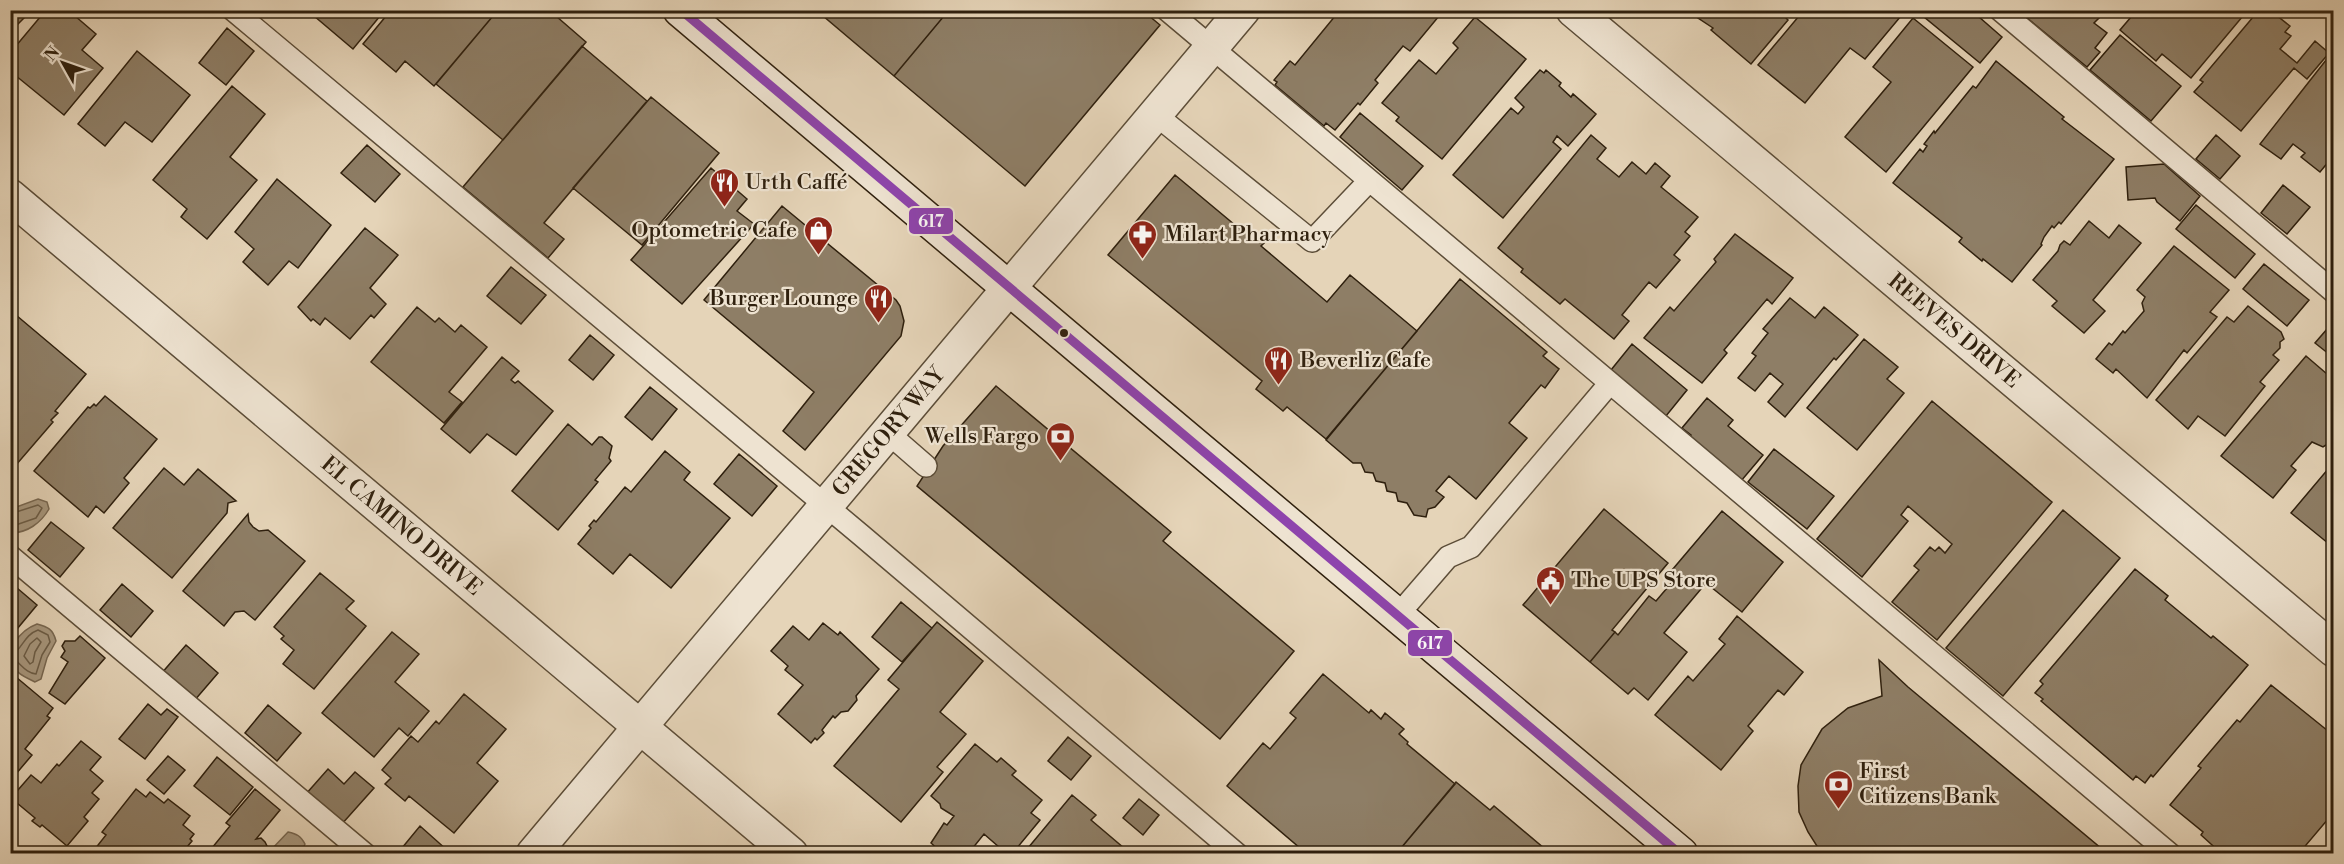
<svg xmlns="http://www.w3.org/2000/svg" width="2344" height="864" viewBox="0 0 2344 864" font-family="'Libre Bodoni',serif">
<rect width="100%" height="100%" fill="#e5d4b8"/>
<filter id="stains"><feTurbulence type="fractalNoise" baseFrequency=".00333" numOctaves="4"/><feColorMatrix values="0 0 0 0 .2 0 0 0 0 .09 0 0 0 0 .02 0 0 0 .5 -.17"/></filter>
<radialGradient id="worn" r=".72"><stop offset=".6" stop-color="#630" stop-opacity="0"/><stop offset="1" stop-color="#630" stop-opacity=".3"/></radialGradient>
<path fill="#a7977e" stroke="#776751" stroke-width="1.5" d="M38 499 47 502 49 509C41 523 27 533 11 533V509Z
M37 624C48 627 53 629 56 641L47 658 41 679 35 682C28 678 20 676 15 669 2 651 21 630 37 624Z
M288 832C297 834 301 836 305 844L301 853H268Z"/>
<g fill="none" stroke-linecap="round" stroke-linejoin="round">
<path stroke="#6b5c46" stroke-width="1.5" d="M10 514 38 505 42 508 36 518 10 527
M37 638 41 642 35 652 33 662 30 664 24 656 30 644Z
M10 654 12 655C23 648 24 635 38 630L48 635 50 642 42 655 36 674C25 673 21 663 12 658L10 659"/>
</g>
<path fill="#8e7e66" stroke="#2f200e" stroke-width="1.5" d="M10 10H32L10 32Z
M46 10H68L96 34 82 50 103 68 64 115 10 71V53Z
M307 10H374L380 16 353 49Z
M391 10H498L434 86 405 61 396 72 363 44Z
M498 10H549L586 42 503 140 436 84Z
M816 10H949L894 76Z
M949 10H1142L1160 25 1025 186 894 76Z
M1340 10H1444L1410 51 1403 46 1375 80 1378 83 1360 105 1358 103 1335 130 1326 123 1324 126 1275 85 1277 82 1274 80 1290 61 1295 65Z
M1700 10H1787L1783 15 1788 20 1751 64 1711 30 1713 28 1695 16Z
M1804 10H1906L1865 59 1850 48 1805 103 1758 65Z
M1919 10H1971L2002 37 1980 63 1918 12Z
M2025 10H2090L2099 18 2094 23 2107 33 2095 48 2100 52 2087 67 2022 14Z
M2137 10H2248L2191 78 2162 54 2156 61 2120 30Z
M2259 10 2267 15 2271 11 2290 26 2285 32 2291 36 2280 49 2297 63 2315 41 2329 53 2307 79 2294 68 2241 131 2194 92 2203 82 2200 80Z
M1475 17 1526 59 1442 159 1396 121 1399 117 1382 103 1419 60 1436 74 1458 48 1453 43Z
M1913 18 1973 67 1886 172 1845 137 1891 82 1873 67Z
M227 28 254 51 226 85 199 63Z
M2120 35 2181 86 2151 121 2090 70Z
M582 46 647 101 544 223 564 239 548 258 463 187Z
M137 51 190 95 152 142 125 122 105 146 78 124Z
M2330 55 2334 58V155L2320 172 2301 157 2305 153 2293 144 2281 159 2260 144Z
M1996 61 2064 117 2062 119 2114 159 2061 224 2059 222 2054 228 2052 226 2044 237 2041 244 2042 245 2012 282 1983 259 1982 261 1959 242 1962 238 1893 183 1920 149 1923 152 1927 146 1924 144 1934 131 1935 133 1973 86 1976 88Z
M1540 70 1544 73 1546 70 1561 83 1559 86 1571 97 1573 94 1596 114 1568 146 1557 136 1553 142 1561 149 1503 218 1453 175 1511 108 1518 114 1524 107 1515 98Z
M232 86 265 114 230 157 257 180 207 239 181 217 187 209 153 180Z
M651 97 719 153 642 245 573 188Z
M1360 113 1423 166 1402 190 1340 137Z
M1591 135 1606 148 1597 159 1619 177 1632 162 1646 174 1655 163 1670 176 1661 187 1698 217 1685 232 1690 236 1674 255 1680 260 1656 288 1649 282 1622 315 1629 321 1614 339 1565 299 1560 304 1521 272 1523 269 1498 248Z
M2216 135 2240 156 2220 179 2196 159Z
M367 145 400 174 375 202 341 173Z
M2164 164 2200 196 2180 221 2157 202 2155 198 2128 200 2126 167Z
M711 168 747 199 737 211 754 224 682 304 631 260Z
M1175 175 1241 230 1244 227 1264 243 1261 246 1327 302 1350 275 1417 331 1326 439 1287 407 1283 411 1256 389 1262 381 1108 255Z
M277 179 331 225 298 268 289 261 268 285 243 262 254 249 235 232Z
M2283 185 2310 207 2287 234 2261 213Z
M2196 205 2255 254 2235 278 2176 229Z
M782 206 896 300 900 306 904 321 901 336 805 450 783 431 814 392 704 300Z
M2089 221 2109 238 2119 225 2141 243 2093 300 2105 311 2084 333 2052 306 2057 301 2033 280 2058 251 2060 245 2064 241 2070 245Z
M365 228 398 255 370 288 386 304 374 318 371 315 350 339 325 318 320 325 313 319 311 321 298 307Z
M1735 234 1793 278 1772 304 1767 299 1724 350 1727 353 1702 383 1644 338 1670 307 1674 311 1716 262 1714 259Z
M2174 246 2229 290 2210 312 2217 317 2187 353 2184 350 2147 398 2116 369 2113 373 2096 359 2109 343 2112 345 2123 331 2125 333 2144 311 2142 303 2145 297 2137 290Z
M2264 264 2309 300 2287 326 2243 289Z
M511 267 546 295 521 324 487 296Z
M1460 279 1547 352 1543 356 1559 369 1545 388 1541 385 1509 423 1527 438 1476 499 1449 476 1436 491 1444 497 1435 507 1428 509 1426 517 1414 515 1407 503 1398 501 1396 493 1387 491 1385 483 1376 481 1373 473 1365 472 1361 463H1353L1326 440Z
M1790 298 1815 318 1824 307 1858 335 1836 360 1834 358 1785 417 1768 402 1783 384 1770 373 1755 391 1738 378 1756 356 1752 353 1768 333 1763 329Z
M2248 306 2281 332 2284 339 2280 342V348L2273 355 2279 360 2260 382 2265 386 2225 436 2198 416 2188 429 2156 400 2227 317 2234 322Z
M417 307 435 322 439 318 455 332 461 325 487 347 449 392 462 402 444 423 371 362Z
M10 310 86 374 55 411 58 413 51 420 53 422 16 465 10 460Z
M2334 321V358L2315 343Z
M590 335 614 355 593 380 569 360Z
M1864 339 1898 367 1887 379 1904 393 1857 450 1807 408Z
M1632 344 1687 390 1666 416 1611 370Z
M2306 356 2334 380V440L2323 447 2312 442 2291 466 2296 470 2273 498 2221 456Z
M502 357 519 371 511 380 515 383 518 381 553 411 516 455 487 434 470 453 441 429Z
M996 386 1171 532 1163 541 1294 651 1220 739 917 486 943 446Z
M650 387 677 409 652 440 625 417Z
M105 396 157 439 124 478 129 483 104 513 96 506 88 517 34 471 88 407 90 408 94 404 96 406Z
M1707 398 1733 420 1728 426 1763 455 1741 481 1689 437 1691 435 1682 428Z
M1932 401 2052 502 1937 640 1892 602 1919 570 1914 566 1930 547 1935 551 1939 547 1945 553 1952 544 1908 506 1901 515 1908 521 1862 577 1817 539Z
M568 424 592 445 599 437H602L612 446 609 458 611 461 595 480 598 482 558 530 512 491Z
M1774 449 1834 496 1807 529 1748 482Z
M665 451 690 472 684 480 730 518 671 588 630 554 613 574 578 544 591 528 589 526 594 520 596 522 625 487 631 492Z
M739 454 777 486 752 516 714 484Z
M2334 462V548L2291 513Z
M164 468 184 485 198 469 236 501 228 503 227 513 172 578 113 528Z
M1604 509 1668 563 1612 630 1615 632 1590 662 1523 605Z
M2063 510 2120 558 2003 696 1946 648Z
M1722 511 1783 562 1742 612 1706 583 1664 633 1687 652 1648 700 1634 688 1628 694 1590 662 1615 632 1618 635 1649 596 1656 601 1673 581 1667 576Z
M248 514 249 522 253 527 259 531 268 530 305 561 255 620 244 611 235 612 224 626 183 591Z
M51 522 84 548 60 577 28 550Z
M2135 569 2168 596 2165 600 2211 638 2213 636 2248 665 2153 777 2151 775 2145 783 2136 776 2133 780 2041 701 2043 699 2035 693 2043 684 2040 681Z
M320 573 354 601 346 609 366 626 314 689 283 664 294 650 281 639 284 636 274 627Z
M10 582 37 605 12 635 10 634Z
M122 584 153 611 131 637 100 610Z
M901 602 932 628 902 662 872 637Z
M1737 616 1803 672 1784 695 1778 690 1748 726 1753 731 1721 770 1655 715 1688 676 1693 681 1725 644 1719 639Z
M937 622 983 661 940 712 966 734 937 767 943 772 901 822 834 766 899 689 888 680Z
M823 623 838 635 840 632 879 669 856 696 857 700 848 711 841 712 835 718 833 716 822 730 824 733 817 740 815 738 811 743 778 714 803 685 785 670 788 666 771 651 793 626 809 640Z
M392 632 419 654 395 682 429 711 408 736 399 728 374 757 322 713Z
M80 636 105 658 65 704 49 693 68 662 61 657 65 651 62 646 65 641H75Z
M186 645 218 673 194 701 161 674Z
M1879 660 1908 687 2108 854H1822L1808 832 1799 812 1798 786 1801 765 1822 729 1848 708 1882 696Z
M10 672 53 708 47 716 50 718 25 749 32 755 10 781Z
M1323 674 1369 713 1371 710 1381 719 1385 713 1404 729 1399 734 1408 742 1407 744 1455 784 1396 854H1307L1227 786 1263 743 1270 749 1296 718 1290 713Z
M2271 685 2333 735 2331 737 2334 739V812L2301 851 2298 848 2293 854H2222L2201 835 2203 832 2170 805 2201 768 2198 766 2237 720 2240 722Z
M464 694 506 729 477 763 498 781 454 833 409 796 405 801 385 784 391 778 382 770 411 736 418 742 436 721 439 724Z
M148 704 161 715 167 709 178 717 145 759 119 739Z
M268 705 301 733 277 761 245 733Z
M1068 737 1091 756 1071 780 1048 761Z
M81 741 101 757 90 770 103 781 92 793 99 799 84 817 88 821 67 846 42 825 40 827 32 821 35 818 11 798 31 775 41 783 57 764 59 766Z
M975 744 997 762 1001 758 1016 771 1012 775 1042 800 1031 813 1040 820 1012 854H1007L984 834 968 854H943L931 843 944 823 947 825 954 816 941 808 940 804 931 796Z
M168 756 185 770 164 794 147 780Z
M217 757 253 787 230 815 194 786Z
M328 769 344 784 355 772 374 788 341 825 306 794Z
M1456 782 1490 810 1494 806 1551 854H1396Z
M136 789 146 797 150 792 164 803 168 799 190 816 183 825 194 834 190 839 192 841 181 854H91L106 835 102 832Z
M255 789 280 810 256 839 261 838 265 842 267 846 264 850 255 854H207L230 826 226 823Z
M1072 795 1096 815 1091 820 1131 854H1023Z
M1139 799 1159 815 1143 835 1123 818Z
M420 826 447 850 444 854H397Z"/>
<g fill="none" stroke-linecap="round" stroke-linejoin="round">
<defs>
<path id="lane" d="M233 10 861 535 1237 854
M1167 10 2170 854
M2000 10 2334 292
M1156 115 1312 241 1369 181
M888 433 926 466
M10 556 365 854
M1397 616 1448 557 1471 547 1610 383"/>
<g id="street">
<path id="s1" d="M1573 10 2334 650"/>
<path id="s2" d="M10 196 791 854"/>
<path id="s3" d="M533 854 1243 10"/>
</g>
<path id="secondary" d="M680 10 1153 410 1681 854"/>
</defs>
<use href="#lane" stroke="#5c4d38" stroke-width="24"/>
<use href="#street" stroke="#5c4d38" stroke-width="36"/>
<use href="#secondary" stroke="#2f200e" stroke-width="36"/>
<use href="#lane" stroke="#eee3d1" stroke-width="21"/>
<use href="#street" stroke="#eee3d1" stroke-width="33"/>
<use href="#secondary" stroke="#eee3d1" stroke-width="33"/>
<defs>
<path id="bus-1" d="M681 10 1680 854"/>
</defs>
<use href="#bus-1" stroke="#eee3d1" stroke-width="14"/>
<use href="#bus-1" stroke="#8e44ad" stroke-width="9"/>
</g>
<defs>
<symbol id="restaurant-pin" viewBox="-11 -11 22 30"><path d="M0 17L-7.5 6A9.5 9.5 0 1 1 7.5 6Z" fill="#8f2418" stroke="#eee3d1"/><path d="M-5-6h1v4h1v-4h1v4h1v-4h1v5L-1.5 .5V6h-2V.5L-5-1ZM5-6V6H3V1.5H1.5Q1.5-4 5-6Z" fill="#fff"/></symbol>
<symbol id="shop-pin" viewBox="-11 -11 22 30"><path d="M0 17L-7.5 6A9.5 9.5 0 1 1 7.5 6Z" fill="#8f2418" stroke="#eee3d1"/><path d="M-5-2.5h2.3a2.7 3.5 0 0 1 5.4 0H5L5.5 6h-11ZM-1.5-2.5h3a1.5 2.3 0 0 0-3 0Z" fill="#fff"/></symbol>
<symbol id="pharmacy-pin" viewBox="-11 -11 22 30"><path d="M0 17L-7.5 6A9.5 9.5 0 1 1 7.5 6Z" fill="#8f2418" stroke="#eee3d1"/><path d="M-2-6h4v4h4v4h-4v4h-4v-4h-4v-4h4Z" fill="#fff"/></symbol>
<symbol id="bank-pin" viewBox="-11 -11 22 30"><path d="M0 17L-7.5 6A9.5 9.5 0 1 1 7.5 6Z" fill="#8f2418" stroke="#eee3d1"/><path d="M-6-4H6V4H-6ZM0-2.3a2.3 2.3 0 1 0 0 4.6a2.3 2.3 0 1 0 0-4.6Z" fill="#fff"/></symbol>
<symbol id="civic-pin" viewBox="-11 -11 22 30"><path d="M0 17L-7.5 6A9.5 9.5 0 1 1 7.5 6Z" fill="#8f2418" stroke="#eee3d1"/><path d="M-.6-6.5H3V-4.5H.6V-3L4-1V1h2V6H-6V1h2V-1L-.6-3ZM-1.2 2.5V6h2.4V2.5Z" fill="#fff"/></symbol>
</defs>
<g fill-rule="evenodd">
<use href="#restaurant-pin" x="708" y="166" width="33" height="45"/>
<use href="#shop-pin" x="802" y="214" width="33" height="45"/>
<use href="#pharmacy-pin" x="1126" y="218" width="33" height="45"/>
<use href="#restaurant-pin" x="862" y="282" width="33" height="45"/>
<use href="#restaurant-pin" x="1262" y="344" width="33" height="45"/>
<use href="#bank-pin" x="1044" y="420" width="33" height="45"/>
<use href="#civic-pin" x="1534" y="564" width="33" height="45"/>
<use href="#bank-pin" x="1822" y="768" width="33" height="45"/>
</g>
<circle fill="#2f200e" stroke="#eee3d1" stroke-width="2" cx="1064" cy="333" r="5"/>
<g text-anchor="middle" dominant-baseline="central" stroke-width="4.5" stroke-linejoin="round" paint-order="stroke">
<g font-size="22" fill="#2f200e" stroke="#eee3d1" text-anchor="start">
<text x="745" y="182">Urth Caffé</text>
<text x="797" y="230" text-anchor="end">Optometric Cafe</text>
<text x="1164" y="234">Milart Pharmacy</text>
<text x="858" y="298" text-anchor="end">Burger Lounge</text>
<text x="1300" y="360">Beverliz Cafe</text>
<text x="1039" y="436" text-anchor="end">Wells Fargo</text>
<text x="1571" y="580">The UPS Store</text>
<text x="1859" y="771">First<tspan x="1859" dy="25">Citizens Bank</tspan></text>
</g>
<g font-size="22" fill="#2f200e" stroke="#eee3d1">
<text stroke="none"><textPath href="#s1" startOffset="498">REEVES DRIVE</textPath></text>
<text stroke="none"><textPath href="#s3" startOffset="552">GREGORY WAY</textPath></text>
<text stroke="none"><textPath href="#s2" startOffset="512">EL CAMINO DRIVE</textPath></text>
</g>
</g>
<g stroke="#eee3d1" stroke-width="2">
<rect x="908" y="207" width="46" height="28" rx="6" fill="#8e44ad"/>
<rect x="1407" y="629" width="46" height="28" rx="6" fill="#8e44ad"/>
</g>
<g font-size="16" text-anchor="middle" font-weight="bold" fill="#fff">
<text x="931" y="227">617</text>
<text x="1430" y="649">617</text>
</g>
<rect width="2344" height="864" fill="none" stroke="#e5d4b8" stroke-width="36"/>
<rect x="12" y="12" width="2320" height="840" fill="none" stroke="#2f200e" stroke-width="3"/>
<rect x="18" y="18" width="2308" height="828" fill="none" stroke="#2f200e" stroke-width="1.5"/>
<g transform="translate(63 63) rotate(310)" stroke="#eee3d1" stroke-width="4.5" paint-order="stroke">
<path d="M0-4.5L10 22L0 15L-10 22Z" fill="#2f200e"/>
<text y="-9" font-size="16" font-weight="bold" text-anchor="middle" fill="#2f200e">N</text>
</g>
<rect width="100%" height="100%" filter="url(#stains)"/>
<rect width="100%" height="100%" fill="url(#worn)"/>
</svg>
